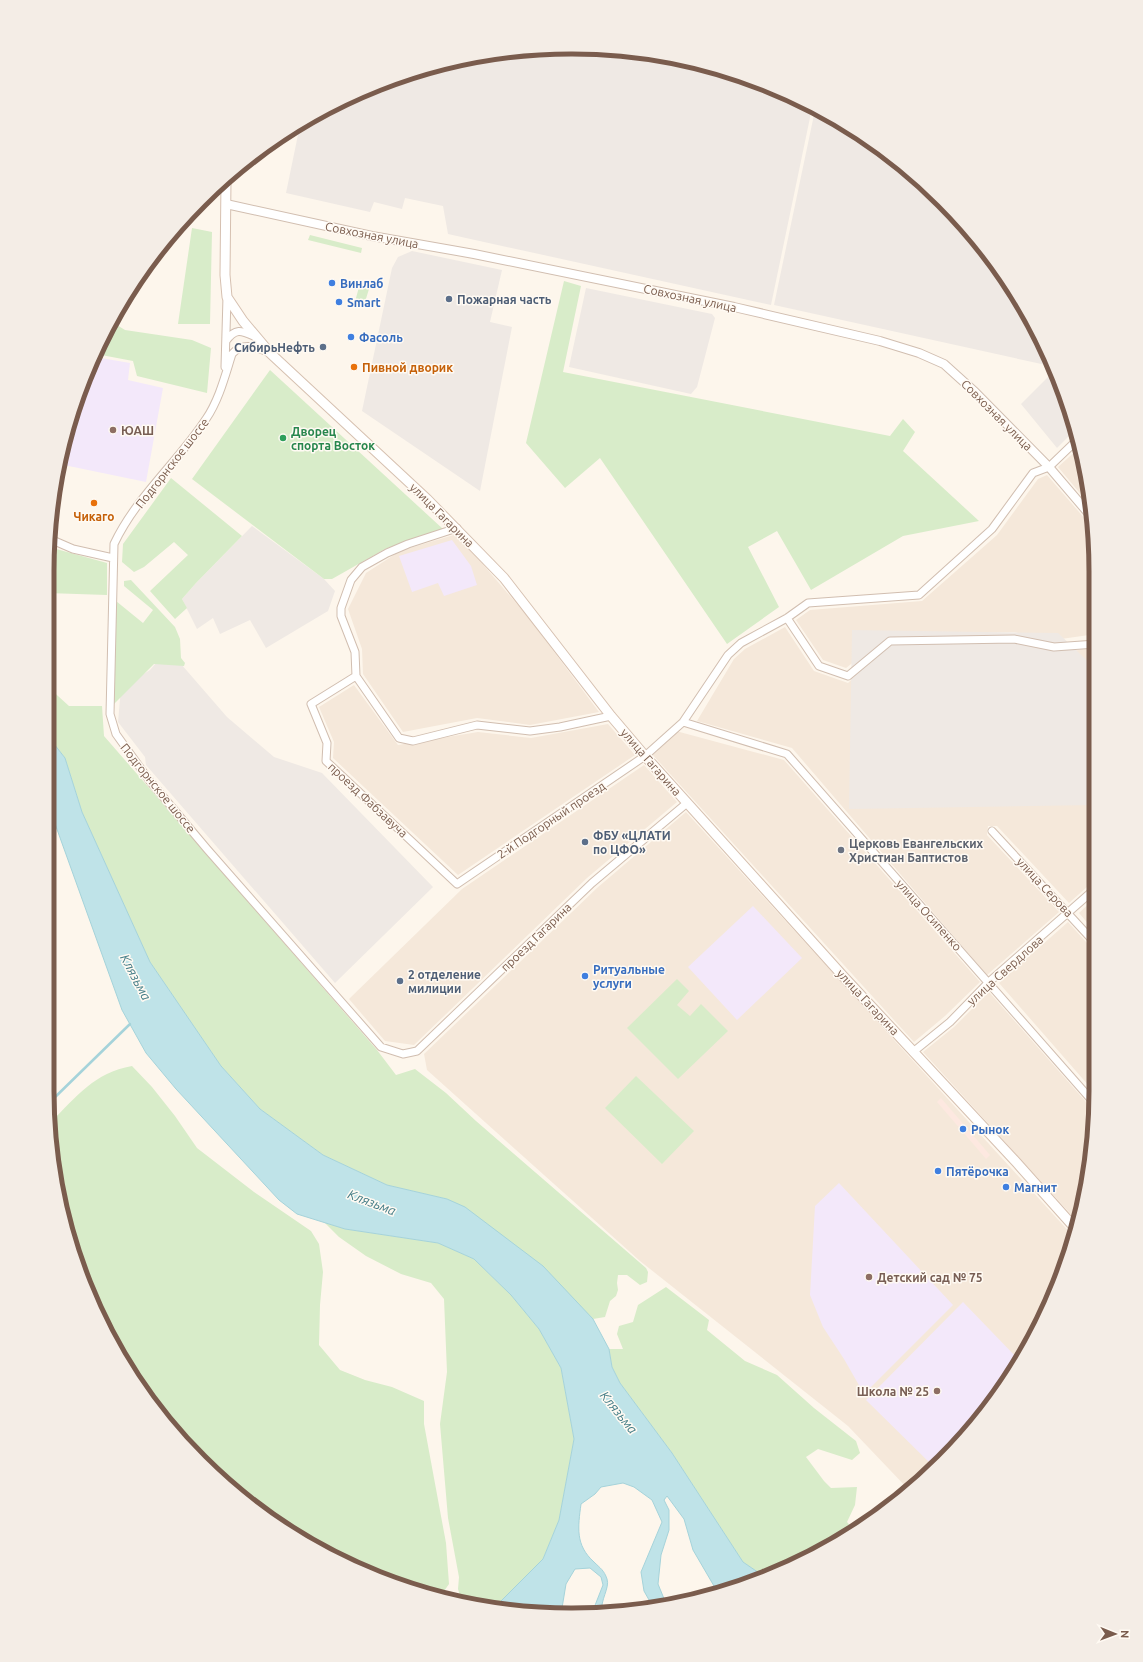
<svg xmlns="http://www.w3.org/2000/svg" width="1143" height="1662" viewBox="0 0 1143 1662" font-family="Ubuntu,sans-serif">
<rect width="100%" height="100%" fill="#fdf6ec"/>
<path fill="#f5e8da" d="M1079 448 1086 469 1089 504 1058 467Z
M1047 475 1092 527 1096 572V634L1054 640 1014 632 889 634 846 668 823 660 796 620 810 610 922 601 997 535 1038 479Z
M457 534 528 617 599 712 530 725 477 718 403 732 363 674 362 649 348 609 366 573 400 551Z
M785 627 814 671 848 683 886 646 1054 653 1096 648V879L1069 903 997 826H988L987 835 1059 912 987 975 792 748 697 721 734 659 745 649Z
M354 685 398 745 478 732 531 738 608 724 635 755 458 875 333 758 334 742 319 707Z
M676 731 784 760 980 982 945 1016 914 1042 651 753Z
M644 765 677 802 587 878 414 1045 385 1041 349 999 462 889Z
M686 812 1073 1236 1056 1291 1007 1382 942 1462 909 1490 848 1426 640 1261 427 1070 424 1054 597 888Z
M1096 897V933L1079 913Z
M1068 922 1096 953V1094L999 983Z
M989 992 1094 1111 1086 1193 1077 1221 923 1052 954 1027Z"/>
<path fill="#fde8e0" d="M941 1098 990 1155 986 1159 937 1102Z"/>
<path fill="#efe9e4" d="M572 47 674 57 772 87 812 108 771 305 448 234 443 206 405 198 402 209 374 202 370 212 286 193 300 125 371 87 469 57Z
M815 110 863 136 943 201 988 252 1042 339 1048 359 1046 365 774 305Z
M412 251 502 270 490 322 512 327 480 491 362 411 392 268 398 257Z
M586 288 712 314 715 318 697 387 691 394 569 367Z
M1053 372 1073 432 1057 448 1021 404Z
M252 526 324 579 335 591 328 611 266 648 250 620 220 634 213 618 197 629 182 599 196 583Z
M852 630 1058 633 1096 669V805L849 809Z
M168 649 227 717 274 757 322 773 433 887 335 983 146 765 145 757 118 722 121 688 150 670Z"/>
<path fill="#f3e8fa" d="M95 357 130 363 128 380 163 388 146 482 59 464Z
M452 540 471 566 477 585 444 596 438 583 412 592 399 556Z
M753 906 802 958 737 1020 688 967Z
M839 1183 953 1305 864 1394 844 1359 823 1327 810 1295 815 1206Z
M963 1302 1019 1360 1007 1382 942 1462 935 1468 866 1400Z"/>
<path fill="#d8ecc9" d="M192 228 212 232 210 324H178Z
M310 235 362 248 361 253 308 240Z
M564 281 581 286 563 372 890 436 903 419 915 432 903 451 979 521 903 536 811 590 777 531 748 547 779 607 727 644 600 458 565 488 526 443Z
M363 285H366L369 289 365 302H357L356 298 359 287Z
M112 322 125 330 192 340 211 348 207 393 137 376 133 361 96 354 101 339Z
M270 370 443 529 385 549 332 579H324L192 479Z
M171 478 242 536 196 583 182 599 187 608 175 619 150 591 188 555 174 542 144 567 134 572 122 562 123 544Z
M49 547 107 563V595L47 593Z
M131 580 175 627 180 639 181 658 185 663 184 666 154 664 114 704 116 601 143 623 153 610 124 586V581Z
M47 686 69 706H102L104 736 377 1050 396 1075 415 1069 446 1093 476 1121 646 1268 648 1272 647 1282 640 1285 627 1275H618L617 1283 618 1290 616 1296 610 1301 605 1317 593 1319 579 1306 447 1199 387 1185 323 1155 260 1109 221 1066 150 962 82 812 65 758 47 735Z
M677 979 689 991 677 1005 690 1016 701 1004 728 1031 678 1079 627 1028Z
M132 1066 152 1087 175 1116 197 1148 254 1192 311 1231 319 1244 323 1272 320 1305 319 1345 340 1370 365 1380 392 1387 424 1401V1424L446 1543 449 1584 442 1594 371 1575 280 1527 226 1485 135 1382 87 1291 65 1226 51 1122C77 1096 94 1073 132 1066Z
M636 1076 694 1131 662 1164 605 1108Z
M324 1222 345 1229 438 1243 474 1259 511 1295 539 1329 561 1368 574 1439 559 1520 543 1559 494 1608 461 1599 458 1589 459 1577 448 1518 440 1424 447 1372 444 1299 431 1283 401 1274 366 1256 339 1237Z
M666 1287 709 1320 707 1330 745 1361 777 1375 814 1408 856 1441 860 1453 852 1460 818 1449 806 1457 824 1481 831 1488 857 1487 855 1505 847 1522 854 1530 804 1561 762 1575 743 1562 672 1453 620 1383 612 1367 609 1349H623L617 1334 619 1326 633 1322 638 1305Z"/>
<path fill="#bfe3e8" stroke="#a5d3da" d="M47 735 65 758 82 812 150 962 221 1066 260 1109 323 1155 387 1185 447 1199 465 1207 543 1266 593 1319 609 1349 612 1367 620 1383 672 1453 743 1562 762 1575 713 1592 714 1586 693 1550 684 1519 667 1496 664 1500 669 1510V1530L661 1555 658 1584 667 1606 653 1607 644 1591 641 1572 662 1522 652 1500 634 1487 623 1483 601 1487 595 1494 581 1504C578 1527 575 1545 594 1562 600 1568 604 1570 607 1579 610 1588 600 1600 602 1612L592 1613 603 1585 601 1577 590 1568 575 1569 566 1584 561 1614 503 1611 494 1608 543 1559 559 1520 574 1439 561 1368 539 1329 511 1295 474 1259 438 1243 345 1229 297 1214 279 1200 176 1089 146 1053 122 1010 54 821 47 809Z"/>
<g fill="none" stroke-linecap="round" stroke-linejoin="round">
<path stroke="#a5d3da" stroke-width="2.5" d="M49 1103 130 1024"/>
<defs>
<path id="minor" d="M226 341C236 327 242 331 256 337
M268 352C255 347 243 342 232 354 225 376 219 400 206 419 178 462 136 497 114 544L110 714 116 734 149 780 207 849 381 1047 403 1054 417 1051 592 883 687 803
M225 367 227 297
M457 528 408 544 387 553 362 567 351 580 341 608V616L355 652 356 676 399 738 413 741 477 725 530 731 560 727 611 716
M50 539 73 549 113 558
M787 618 819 666 848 676 890 641 1014 639 1054 647 1096 644
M356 676 311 704 327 743 326 761 457 884 645 756 683 722 728 655 741 643 787 618 808 603 919 595 992 529 1033 473 1049 467 1076 441
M683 722 787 754 1095 1104
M992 831 1096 944
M913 1052 950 1022 989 982 1096 888"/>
<path id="tertiary" d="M226 204 372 236 474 254 734 307 880 341 919 353 944 364 975 392 1049 467 1090 515"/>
<path id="secondary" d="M226 180 225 275 227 297 243 321 270 353 427 499 504 578 611 716 645 756 843 976 1017 1163 1075 1228"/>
</defs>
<use href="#minor" stroke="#d1beb0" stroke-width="9"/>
<use href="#tertiary" stroke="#d1beb0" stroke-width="10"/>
<use href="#secondary" stroke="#d6c0b0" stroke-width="11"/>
<use href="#minor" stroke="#fff" stroke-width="7"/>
<use href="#tertiary" stroke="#fff" stroke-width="8"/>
<use href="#secondary" stroke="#fff" stroke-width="9"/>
</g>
<g fill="#3f7fe0" stroke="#fffaf3" stroke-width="1.5">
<circle cx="332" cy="283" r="4"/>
<circle cx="339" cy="302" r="4"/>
<circle cx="351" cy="337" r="4"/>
<circle cx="585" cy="976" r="4"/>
<circle cx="963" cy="1129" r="4"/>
<circle cx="938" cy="1171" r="4"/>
<circle cx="1006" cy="1187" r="4"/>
</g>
<g fill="#5c6f8a" stroke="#fffaf3" stroke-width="1.5">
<circle cx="449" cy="299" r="4"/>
<circle cx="323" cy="347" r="4"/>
<circle cx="585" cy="842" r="4"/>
<circle cx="400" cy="981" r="4"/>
</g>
<g fill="#e8710a" stroke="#fffaf3" stroke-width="1.5">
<circle cx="354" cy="367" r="4"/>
<circle cx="94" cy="503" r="4"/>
</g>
<g fill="#8d6e63" stroke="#fffaf3" stroke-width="1.5">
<circle cx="113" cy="430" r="4"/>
<circle cx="869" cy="1277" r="4"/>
<circle cx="937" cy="1391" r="4"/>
</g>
<circle fill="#2e9e5b" stroke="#fffaf3" stroke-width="1.5" cx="283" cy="438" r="4"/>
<circle fill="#6b7280" stroke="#fffaf3" stroke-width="1.5" cx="841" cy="850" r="4"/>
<g text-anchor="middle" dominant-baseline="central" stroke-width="3" stroke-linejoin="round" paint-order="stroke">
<g font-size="12" fill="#7a5c4d" stroke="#fffaf3">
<text transform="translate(372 235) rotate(11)">Совхозная улица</text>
<text transform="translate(690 298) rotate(12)">Совхозная улица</text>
<text transform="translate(997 415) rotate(45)">Совхозная улица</text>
<text transform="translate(172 463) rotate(-52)">Подгорнское шоссе</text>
<text transform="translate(442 515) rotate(45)">улица Гагарина</text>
<text transform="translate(651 762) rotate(49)">улица Гагарина</text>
<text transform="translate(158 788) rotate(51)">Подгорнское шоссе</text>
<text transform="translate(368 800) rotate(43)">проезд Фабзавуча</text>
<text transform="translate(551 820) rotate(-34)">2-й Подгорный проезд</text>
<text transform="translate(1045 887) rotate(47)">улица Серова</text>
<text transform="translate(929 915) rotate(48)">улица Осипенко</text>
<text transform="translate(536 937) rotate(-44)">проезд Гагарина</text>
<text transform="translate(1005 970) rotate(-42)">улица Свердлова</text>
<text transform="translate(868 1002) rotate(47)">улица Гагарина</text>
</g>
<g font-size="12" font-weight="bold" fill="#366cbe" stroke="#fffaf3" text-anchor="start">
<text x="340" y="283">Винлаб</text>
<text x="347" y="302">Smart</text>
<text x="359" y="337">Фасоль</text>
<text x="593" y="969">Ритуальные<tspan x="593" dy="14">услуги</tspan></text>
<text x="971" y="1129">Рынок</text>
<text x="946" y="1171">Пятёрочка</text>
<text x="1014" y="1187">Магнит</text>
</g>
<g font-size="12" font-weight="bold" fill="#4e5e75" stroke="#fffaf3" text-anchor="start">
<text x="457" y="299">Пожарная часть</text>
<text x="315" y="347" text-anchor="end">СибирьНефть</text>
<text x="593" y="835">ФБУ «ЦЛАТИ<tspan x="593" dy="14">по ЦФО»</tspan></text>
<text x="408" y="974">2 отделение<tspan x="408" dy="14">милиции</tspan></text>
</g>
<g font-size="12" font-weight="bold" fill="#c56008" stroke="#fffaf3" text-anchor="start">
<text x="362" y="367">Пивной дворик</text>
<text x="94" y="516" text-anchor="middle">Чикаго</text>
</g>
<g font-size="12" font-weight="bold" fill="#785e54" stroke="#fffaf3" text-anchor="start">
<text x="121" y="430">ЮАШ</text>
<text x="877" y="1277">Детский сад № 75</text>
<text x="929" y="1391" text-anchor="end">Школа № 25</text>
</g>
<g font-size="12" font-weight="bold" fill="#27864d" stroke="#fffaf3" text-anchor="start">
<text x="291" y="431">Дворец<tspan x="291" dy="14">спорта Восток</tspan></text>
</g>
<g font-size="12" font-weight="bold" fill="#5b616d" stroke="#fffaf3" text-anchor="start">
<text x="849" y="843">Церковь Евангельских<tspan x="849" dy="14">Христиан Баптистов</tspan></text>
</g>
<g font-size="13" font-style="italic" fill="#437c86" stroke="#fffaf3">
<text transform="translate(136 977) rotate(62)">Клязьма</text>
<text transform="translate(372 1202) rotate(21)">Клязьма</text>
<text transform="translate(619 1412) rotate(51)">Клязьма</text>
</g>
</g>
<path d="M0 0H1143V1662H0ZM571 54H572A517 517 0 0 1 1089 571V1091A517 517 0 0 1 572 1608H571A517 517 0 0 1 54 1091V571A517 517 0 0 1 571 54Z" fill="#f4ede6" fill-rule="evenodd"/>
<path fill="none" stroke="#7a5c4d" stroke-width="5" d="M571 54H572A517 517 0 0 1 1089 571V1091A517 517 0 0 1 572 1608H571A517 517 0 0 1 54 1091V571A517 517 0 0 1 571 54Z"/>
<g transform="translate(1115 1634) rotate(91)" stroke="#fffaf3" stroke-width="3" paint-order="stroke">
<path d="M0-3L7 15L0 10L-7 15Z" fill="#7a5c4d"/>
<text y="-6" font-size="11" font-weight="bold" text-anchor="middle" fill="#7a5c4d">N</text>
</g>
</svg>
